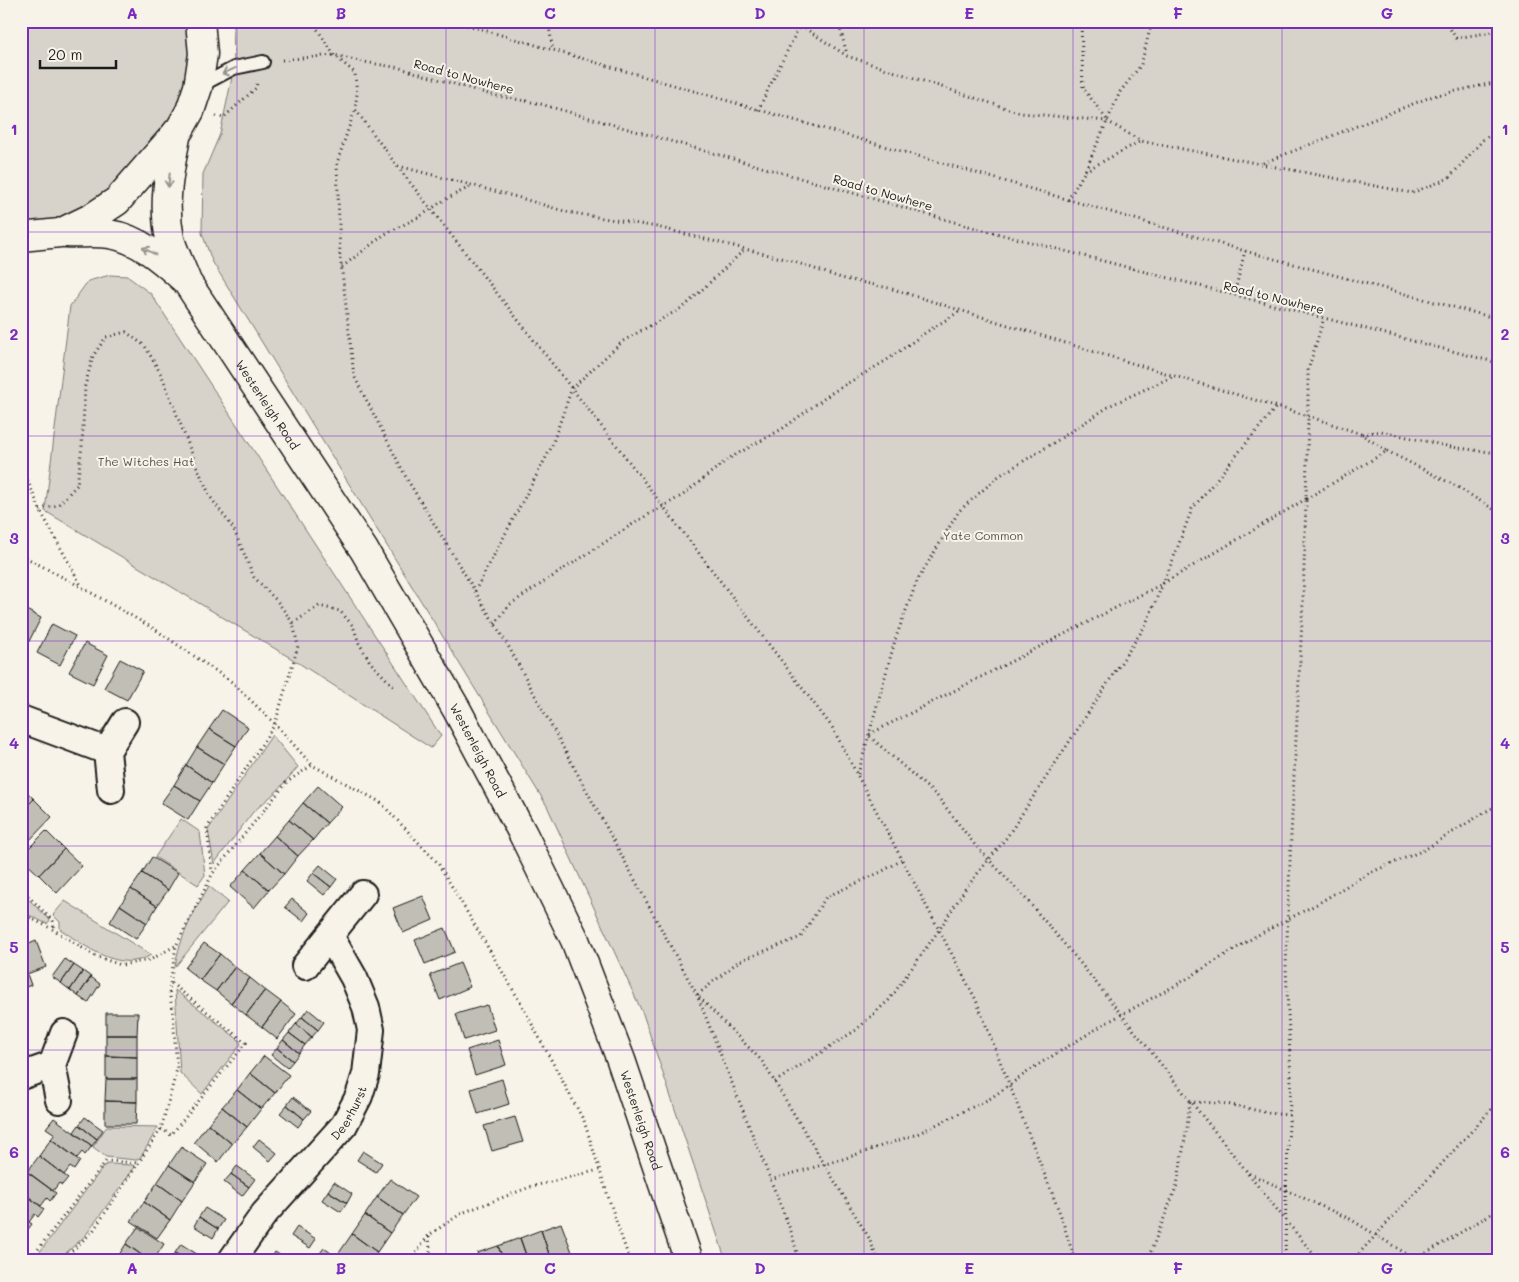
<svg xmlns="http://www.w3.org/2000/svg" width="1519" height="1282" viewBox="0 0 1519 1282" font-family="Mali,sans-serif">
<rect width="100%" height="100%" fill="#f7f3e8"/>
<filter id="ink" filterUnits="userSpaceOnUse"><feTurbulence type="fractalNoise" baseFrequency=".02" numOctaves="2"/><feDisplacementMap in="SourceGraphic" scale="10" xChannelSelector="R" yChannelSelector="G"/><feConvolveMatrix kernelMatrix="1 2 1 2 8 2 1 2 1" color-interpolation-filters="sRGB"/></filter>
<g filter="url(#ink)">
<path fill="#d7d3cb" stroke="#7a7874" d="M21 21H185C194 44 190 74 182 97 175 114 161 129 148 143 134 160 120 176 106 193 82 212 53 223 21 222Z
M233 21H1498V1261H726L643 1014 547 806 212 261 202 233 203 174 220 134 234 68Z
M110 275 127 276 151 294 441 736 431 748 294 660 45 511 70 306 88 281Z
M272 735 298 767 277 791 253 812 214 864 208 830Z
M181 819 200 832 205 875 198 885 155 857Z
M209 886 228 902 175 967C179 938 194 911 209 886Z
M21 892 50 920 47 924 21 911Z
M65 901 151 955C120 974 85 946 60 929V922L53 915Z
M175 990 239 1040 241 1044 202 1094 180 1073Z
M107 1126 158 1127 141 1157 136 1160 106 1157 93 1147Z
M108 1164 133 1165 135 1167 85 1236 57 1261H33L104 1166Z"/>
<path fill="#c0beb5" stroke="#1c1c1c" d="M21 607 41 618 26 647 21 644Z
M52 624 75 636 60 665 37 653Z
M85 643 108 655 93 684 69 672Z
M120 659 143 671 127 700 104 688Z
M222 710 248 727 236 746 209 729Z
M209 729 236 746 224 764 197 747Z
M197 747 224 764 212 783 186 765Z
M186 765 212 783 200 801 174 785Z
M174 785 200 801 188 820 161 803Z
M21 786 34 799 21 812Z
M318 786 342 807 327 823 303 803Z
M34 799 52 817 27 843 21 837V812Z
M303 803 327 823 313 840 289 820Z
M289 820 313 840 298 856 275 836Z
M46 831 64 849 39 875 21 858V856Z
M275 836 298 856 284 874 260 853Z
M64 849 82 866 57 893 39 875Z
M260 853 284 874 269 890 245 870Z
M152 857 178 873 168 890 142 873Z
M320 865 337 879 331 887 313 873Z
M245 870 269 890 254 908 230 887Z
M142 873 168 890 157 906 131 889Z
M313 873 331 887 324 895 307 881Z
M131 889 157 906 147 923 120 905Z
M423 896 433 920 403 933 393 908Z
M292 899 309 913 303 921 285 907Z
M120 905 147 923 136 939 110 922Z
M445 928 455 952 425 964 415 940Z
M25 940 27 945 36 941 46 967 27 974 31 985 21 989V942Z
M204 943 220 954 200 980 185 968Z
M220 954 235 967 216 991 200 980Z
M65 959 74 965 61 983 52 977Z
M460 963 470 987 440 1000 430 975Z
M74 965 83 971 70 990 61 983Z
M235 967 250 978 231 1003 216 991Z
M83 971 91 977 78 996 70 990Z
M91 977 100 984 88 1003 78 996Z
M250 978 265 990 246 1015 231 1003Z
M265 990 281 1002 262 1027 246 1015Z
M281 1002 296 1014 277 1039 262 1027Z
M487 1005 495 1030 464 1040 456 1014Z
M308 1009 324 1022 318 1030 302 1017Z
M106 1013H138L137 1035H106Z
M302 1017 318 1030 312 1037 296 1024Z
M296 1024 312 1037 305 1045 289 1033Z
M289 1033 305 1045 299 1053 283 1040Z
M106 1035H137V1057L106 1056Z
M283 1040 299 1053 293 1061 277 1048Z
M498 1040 506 1065 475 1075 467 1050Z
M277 1048 293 1061 287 1068 271 1055Z
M106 1056 137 1057V1079H106Z
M264 1056 289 1075 275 1093 250 1073Z
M250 1073 275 1093 261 1109 237 1090Z
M106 1079H137V1102L105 1101Z
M502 1079 509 1104 478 1114 471 1089Z
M237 1090 261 1109 247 1127 222 1107Z
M293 1097 311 1111 304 1119 287 1105Z
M105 1101 137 1102 136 1124H105Z
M287 1105 304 1119 298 1127 280 1113Z
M222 1107 247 1127 232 1144 208 1124Z
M85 1117 103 1130 97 1139 79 1125Z
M515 1117 523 1142 492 1151 484 1126Z
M54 1118 92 1146 85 1155 82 1152 77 1158 51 1139 55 1134 46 1128Z
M208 1124 232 1144 218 1162 194 1142Z
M79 1125 97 1139 92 1146 74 1132Z
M51 1139 80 1161 74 1170 70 1167 64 1175 39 1156Z
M259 1139 277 1153 270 1161 253 1147Z
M181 1147 207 1164 195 1182 169 1165Z
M363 1151 382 1163 376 1172 357 1160Z
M39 1156 68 1178 62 1185 59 1183 53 1191 27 1172Z
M169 1165 195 1182 182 1201 157 1183Z
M237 1166 255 1179 249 1187 231 1174Z
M21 1167 56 1193 50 1201 47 1198 41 1206 21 1191Z
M231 1174 249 1187 242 1196 224 1182Z
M390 1179 416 1197 403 1215 377 1197Z
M334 1182 352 1194 347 1203 328 1191Z
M157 1183 182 1201 170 1220 144 1202Z
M21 1191 44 1209 38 1217 35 1214 29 1222 21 1216Z
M328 1191 347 1203 341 1212 322 1200Z
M377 1197 403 1215 390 1233 365 1215Z
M144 1202 170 1220 157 1238 131 1221Z
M205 1208 224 1220 218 1229 199 1217Z
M365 1215 390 1233 377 1252 352 1234Z
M21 1216 32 1224 26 1232 23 1229 21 1232Z
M199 1217 218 1229 213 1238 194 1226Z
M561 1223 572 1252 551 1260 541 1230Z
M138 1227 164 1244 153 1261H150L126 1244Z
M297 1227 316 1239 310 1248 291 1236Z
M541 1230 551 1260 528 1261 520 1238Z
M352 1234 377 1252 371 1261H350L339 1253Z
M520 1238 528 1261H504L498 1246Z
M126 1244 150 1261H115Z
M181 1244 200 1256 197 1261H188L175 1253Z
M498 1246 504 1261H480L477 1253Z
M324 1248 342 1261H314Z
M275 1252 289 1261H270Z
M175 1253 188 1261H170Z"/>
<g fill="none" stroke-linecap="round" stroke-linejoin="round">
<defs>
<path id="service" d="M198 87 234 68 263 62"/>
<g id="minor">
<path d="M21 719 107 751"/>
<path d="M111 790 107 751 125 722"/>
<path d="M305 966 363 894"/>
<path d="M52 1065 59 1100"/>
<path d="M21 1076 52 1065 64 1033"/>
<path id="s1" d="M231 1261 264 1214 344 1125 359 1096 366 1074 371 1030 366 1007 354 978 330 936"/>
</g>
<g id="tertiary">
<path id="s2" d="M177 132C170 169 162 201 170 239 174 253 182 268 187 282L364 550 457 710 523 834 575 940 621 1060 689 1261"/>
<path d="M66 233C80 234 95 232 109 234 138 238 163 260 184 279"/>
<path d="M21 237 60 233 93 217 117 201 180 129 190 111 198 87 203 54 200 21"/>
</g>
</defs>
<use href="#service" stroke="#1c1c1c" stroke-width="16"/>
<use href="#minor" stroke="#1c1c1c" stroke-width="30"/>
<use href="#tertiary" stroke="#1c1c1c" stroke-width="31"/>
<path stroke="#1c1c1c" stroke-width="3" stroke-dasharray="1 4" stroke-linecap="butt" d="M312 21 334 55 355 73 357 94 355 109
M453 21 1245 251 1498 319
M548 21 553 50
M799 21 800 25 847 56 1021 113 1107 121 1141 141
M838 21 847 54
M1081 21 1083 88 1107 120
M1445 21 1456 38 1493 32 1498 35
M282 60 334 55 364 62 400 68 492 95 537 103 972 227 1498 363
M758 110 800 25
M216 116 223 118 256 88 257 83
M1263 163 1433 96 1498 82
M398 166 517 197 567 212 657 227 789 260 841 278 889 288 1085 349 1308 416V370L1324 318
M1085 171 1141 141 1412 193 1449 178 1483 140 1498 129
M1068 200 1085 171 1120 92 1141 65 1152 21
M342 267 385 234 419 217 446 199 472 186
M1234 295 1245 251
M1308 416 1361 434 1387 451 1306 499Z
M1362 434 1381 431 1451 447 1498 453
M1387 451 1456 486 1498 512
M21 473 27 479 40 510 82 587
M1306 499 1162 584 868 735 937 796 975 845 1026 899 1077 959 1248 1173 1350 1219 1418 1261
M40 510 45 508 58 505 77 485 82 446 85 386 93 356 106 337 126 332 145 346 162 376 197 467 211 498 233 528 254 577 277 601 293 623 298 646 275 724 207 828 212 872
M21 555 83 588 156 630 232 682 275 724 312 765
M475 591 551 448 572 388 623 341 685 306 744 250
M293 623 319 606 340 611 353 626 359 643 370 662 394 687
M495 624 509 605 639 520 683 495 728 459 782 429 833 392 887 360 925 333 960 311
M858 774 896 637 917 581 959 511 999 476 1055 442 1111 405 1174 376
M21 889 53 921 54 930
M21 913 54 930 95 956 121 965 150 960 175 946
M775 1082 856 1030 889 1000 939 930 966 888 1007 837 1145 626 1172 562 1192 509 1277 406
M161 1129 171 1135 246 1043 171 983
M1248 1174 1319 1261
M770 1180 843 1159 917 1134 991 1098 1036 1066 1106 1023 1180 983 1256 936 1317 904 1367 874 1424 850 1485 812 1498 805
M429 1236 431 1261
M29 1261 106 1161 138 1163
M61 1261 93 1231 161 1129 177 1069 173 1014 169 991 176 946 213 873 287 782 312 765 380 802 438 863 519 1000 584 1121 617 1224 630 1261
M410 1261 429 1235 462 1213 530 1187 599 1170
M799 1261 792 1234 697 995 510 649 407 479 354 376 340 254 337 163 355 109 397 166 617 446 832 727 976 1000 1061 1216 1075 1261
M878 1261 869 1238 762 1061 697 995 739 961 801 937 826 897 881 872 902 860
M1147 1261 1177 1185 1187 1127 1190 1102 1222 1103 1269 1113 1289 1115
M1285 1261 1286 1190 1291 1079 1286 967 1291 836 1303 601 1306 500
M1352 1261 1426 1181 1498 1102
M1413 1261 1498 1210"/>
<use href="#service" stroke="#f7f3e8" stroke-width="12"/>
<use href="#minor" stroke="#f7f3e8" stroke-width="26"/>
<use href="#tertiary" stroke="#f7f3e8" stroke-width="28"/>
</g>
<defs><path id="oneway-shaft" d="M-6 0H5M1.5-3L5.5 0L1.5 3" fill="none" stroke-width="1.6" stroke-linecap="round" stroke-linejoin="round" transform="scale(1.25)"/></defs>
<g stroke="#94928c">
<use href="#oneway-shaft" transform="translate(229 71) rotate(156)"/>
<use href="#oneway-shaft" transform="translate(169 180) rotate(96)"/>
<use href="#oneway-shaft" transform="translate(149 251) rotate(-152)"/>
</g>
</g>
<path fill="none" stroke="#7b2cbf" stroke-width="1" stroke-opacity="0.55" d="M237 21V1261M446 21V1261M655 21V1261M864 21V1261M1073 21V1261M1282 21V1261M21 232H1498M21 436H1498M21 641H1498M21 846H1498M21 1050H1498"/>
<g text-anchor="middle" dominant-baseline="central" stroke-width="4" stroke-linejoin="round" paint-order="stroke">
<g font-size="12" fill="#1c1c1c" stroke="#f7f3e8">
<text transform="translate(464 76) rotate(15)">Road to Nowhere</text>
<text transform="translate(883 192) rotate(16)">Road to Nowhere</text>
<text transform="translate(1274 297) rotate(14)">Road to Nowhere</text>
<text stroke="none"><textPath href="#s2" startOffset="301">Westerleigh Road</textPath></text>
<text stroke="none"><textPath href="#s2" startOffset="706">Westerleigh Road</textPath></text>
<text stroke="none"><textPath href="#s1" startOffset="190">Deerhurst</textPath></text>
<text stroke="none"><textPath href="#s2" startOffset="1111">Westerleigh Road</textPath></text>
</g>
<g font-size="12" fill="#545351" stroke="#f7f3e8">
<text x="146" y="461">The Witches Hat</text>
<text x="983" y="535">Yate Common</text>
</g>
</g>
<rect width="1519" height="1282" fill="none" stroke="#f7f3e8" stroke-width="55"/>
<path d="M40 60v8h76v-8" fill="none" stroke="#1c1c1c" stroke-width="2.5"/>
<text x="48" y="60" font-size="15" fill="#1c1c1c" stroke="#f7f3e8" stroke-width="4" paint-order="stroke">20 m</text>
<rect x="28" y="28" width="1464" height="1226" fill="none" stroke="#7b2cbf" stroke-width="2"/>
<g font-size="16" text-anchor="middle" font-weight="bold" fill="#7b2cbf">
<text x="132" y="19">A</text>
<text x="341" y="19">B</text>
<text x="550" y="19">C</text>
<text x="760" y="19">D</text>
<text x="969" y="19">E</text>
<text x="1178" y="19">F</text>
<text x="1387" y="19">G</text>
<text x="14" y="135">1</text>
<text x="1505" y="135">1</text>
<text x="14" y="340">2</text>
<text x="1505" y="340">2</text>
<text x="14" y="544">3</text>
<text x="1505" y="544">3</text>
<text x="14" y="749">4</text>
<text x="1505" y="749">4</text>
<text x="14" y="953">5</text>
<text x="1505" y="953">5</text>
<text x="14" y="1158">6</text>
<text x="1505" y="1158">6</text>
<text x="132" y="1274">A</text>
<text x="341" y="1274">B</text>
<text x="550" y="1274">C</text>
<text x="760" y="1274">D</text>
<text x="969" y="1274">E</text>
<text x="1178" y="1274">F</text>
<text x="1387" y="1274">G</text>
</g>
</svg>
